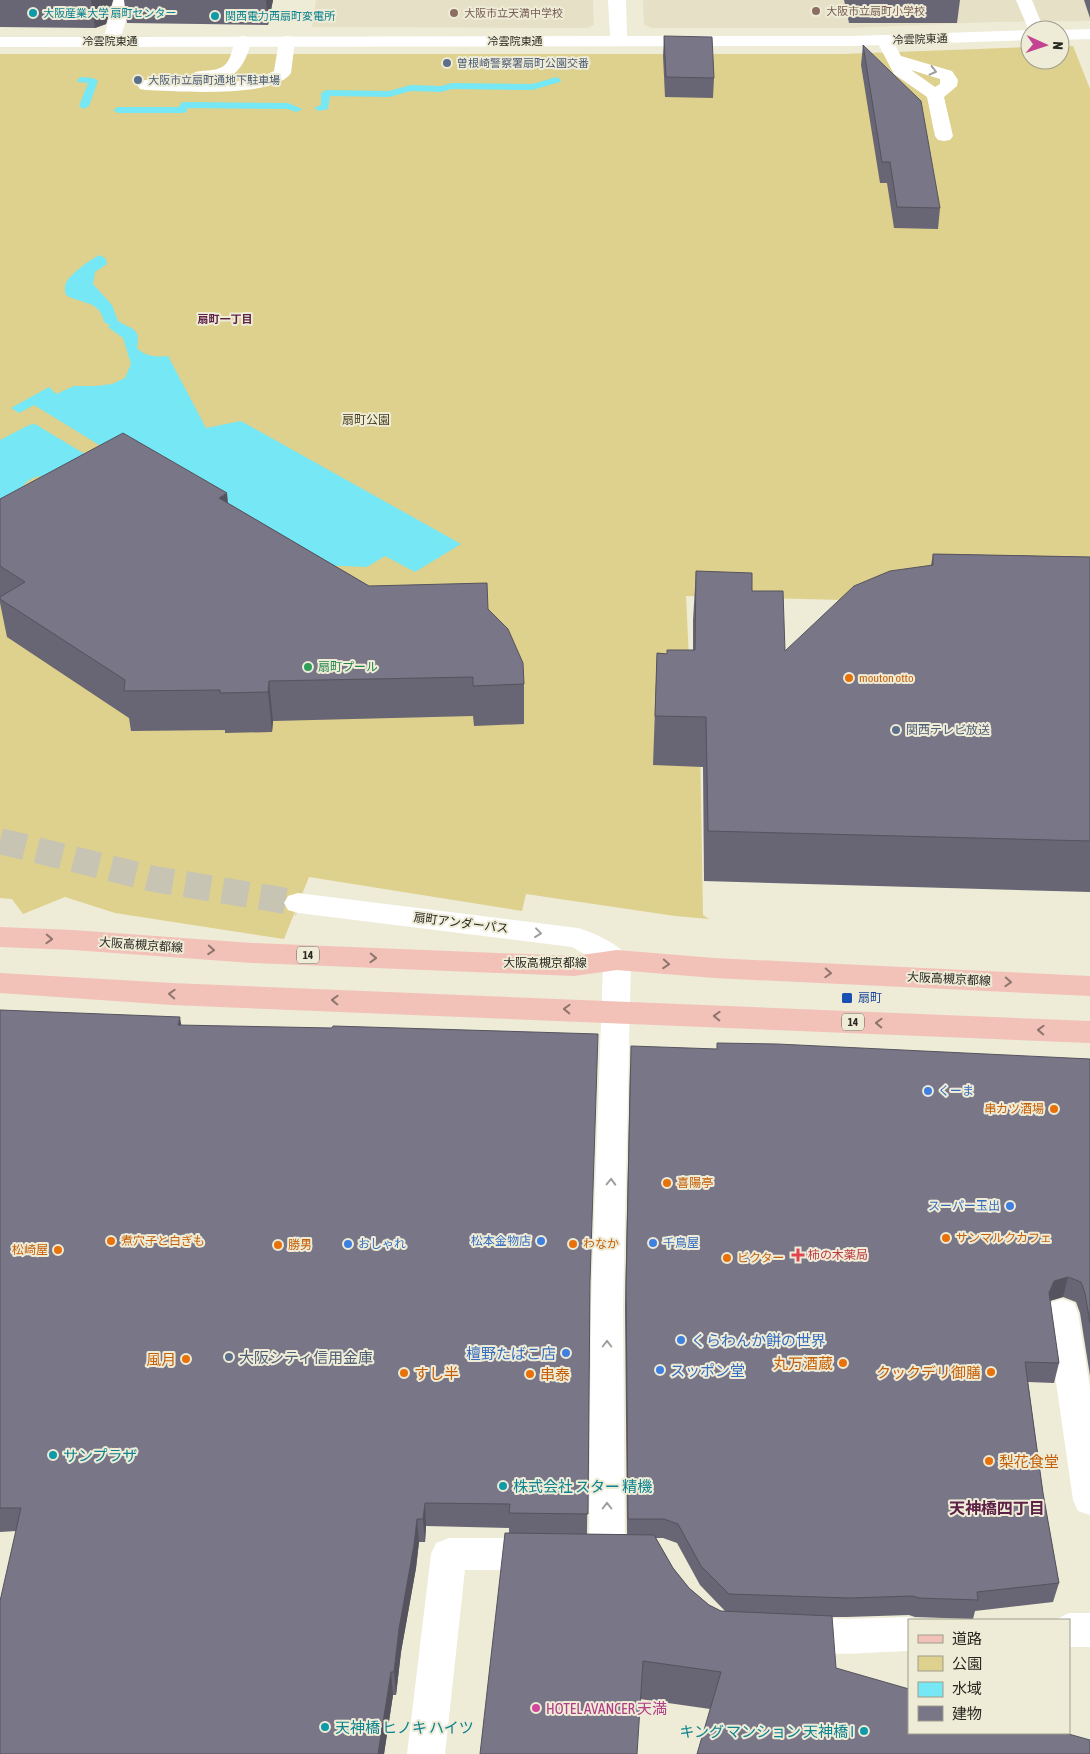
<svg xmlns="http://www.w3.org/2000/svg" width="1090" height="1754" viewBox="0 0 1090 1754" font-family="'Asap Condensed','Noto Sans JP',sans-serif">
<rect width="100%" height="100%" fill="#eeebd7"/>
<path fill="#e6e1c6" d="M316 0H593L594 25 587 28 312 27Z
M643 0H1090V21L992 22 851 28H652L644 25Z"/>
<path fill="#ded08d" d="M1060 46H1073L1090 89V606L686 596 690 682H699L703 915 709 919 675 916 526 894 522 911 309 877 284 939 115 913 65 897 23 914 12 899 0 898V54H842L1030 47V60H1060Z"/>
<path fill="#76e7f5" d="M100 255 106 259 107 264 95 272 93 284 112 305 118 321C132 330 141 327 137 348 146 357 157 357 168 356L206 428 241 421 461 544 415 572 385 556 367 567 293 564 34 405 19 413 11 408 49 387 56 394 74 386H96L112 384 125 378 131 364 123 338 108 327 110 325 104 322C100 300 83 305 66 295 65 291 64 287 66 283 69 275 92 258 100 255Z
M35 424 103 465 39 481V476C25 480 25 485 17 493 12 498 5 501 0 505V440L29 425Z"/>
<g fill="none" stroke-linecap="round" stroke-linejoin="round">
<path fill="#76e7f5" fill-rule="evenodd" d="M81 77 93 78 98 81 89 106 84 109 79 106 88 83 78 82 77 80Z
M557 77 561 80 560 82 532 90 452 89 441 92 411 91 389 97 330 96 328 109 319 111 314 108 321 105V93L326 90 389 91 411 85 441 86 452 83 532 84Z
M184 102 288 103 302 109 297 112 287 109 188 108 186 112 183 113H118L113 110 118 107H179L181 103Z"/>
<path stroke="#c7c4b3" stroke-width="26" stroke-dasharray="26 12" stroke-linecap="butt" d="M0 841 154 879 298 903"/>
<path fill="#fff" fill-rule="evenodd" d="M1016 0H1032L1044 30H1030V33Z
M884 35 890 36 901 56 952 71 958 80 957 86 944 97 953 136 950 140 944 141 938 140 935 136 927 97 894 74 876 40 878 36ZM911 70 940 79V84L935 87Z
M243 36 249 37 251 41C245 71 227 88 195 80L192 76 195 72C209 69 224 73 230 57 233 50 233 43 237 37Z
M287 36 293 37 295 41 291 73C273 99 176 91 146 90L140 89 137 85 140 81 146 80C184 81 240 89 274 71L279 41 281 37Z"/>
<path fill="#fff" fill-rule="evenodd" d="M114 0H132L121 37 610 36 608 0H626L627 36H853L1030 30H1031L1030 40 853 46 0 47V37H104Z
M1090 29V39L1060 40 1059 30Z
M298 893 578 928C593 932 623 946 631 960L623 1306 625 1555 620 1566 607 1571 594 1566 589 1555 591 1306 603 965 572 947 298 913 288 910 284 903 288 896Z
M1062 1299 1074 1303 1078 1313 1090 1388V1515L1078 1511 1073 1500 1046 1313 1050 1303Z
M449 1538H539L552 1543 557 1554 552 1565 539 1570H465L445 1754H407L431 1554 436 1543Z
M1069 1613H1090V1647H1069V1620H1055Z
M795 1617 846 1619 909 1617 917 1620H909V1651C872 1652 816 1659 782 1646L777 1634 782 1622Z"/>
<path fill="#f2c2b9" fill-rule="evenodd" d="M0 927 73 930 252 943 574 956 617 950 714 958 1090 976V996L714 978 617 970 574 976 252 963 73 950 0 947Z
M0 973 172 983 1090 1021V1043L172 1005 0 993Z"/>
</g>
<path fill="#686574" fill-rule="evenodd" d="M0 0H113L106 24 95 28 0 27Z
M124 0H273L268 25 127 23Z
M844 0H960L957 23H849Z
M1084 0H1090V18Z
M664 36 714 78 713 98 665 97 663 56Z
M863 45 940 208 938 229 894 228 887 183H880L861 65Z
M0 499 228 503 369 586 488 609 524 684V724L474 726 473 716 273 721 272 732 225 733V730L131 731 129 718 7 637 0 603Z
M933 554 1090 557V892L704 881 703 767 653 765 657 653 667 654 693 650V620L696 571 752 591 785 651 931 565Z
M0 1010 181 1025 590 1293 587 1534H627L625 1306 630 1066 717 1049 1090 1059V1376L1080 1313 1076 1302 1063 1297 1050 1301 1059 1363 1054 1383 1028 1382 1043 1493 1059 1583 1053 1602 975 1611 973 1619 915 1617 909 1615 846 1617H832L710 1709 640 1699 509 1533V1528L426 1526 425 1542H419L416 1568 401 1652 396 1695H393L384 1754H0L16 1531 0 1532ZM656 1538H663L677 1543 700 1585 725 1611H721L709 1605 689 1588 673 1568Z"/>
<path fill="#55535e" d="M91 0H113L106 24 95 28Z
M266 0H273L268 25Z
M227 493 231 532 219 498Z
M269 681 273 721 272 732 268 692Z
M180 1017 184 1042 178 1025Z
M1068 1277 1063 1297 1049 1301V1293L1054 1281Z
M425 1503 426 1526 425 1542 423 1519Z
M417 1519 419 1542 416 1568 401 1652 396 1695 394 1672 399 1629Z
M391 1672 393 1695 384 1754H378Z"/>
<path fill="#797687" stroke="#55535e" d="M664 36 712 37 714 78 666 77Z
M863 45 921 101 940 208 897 207 890 162H882Z
M123 433 227 493 219 498 369 586 487 583 488 609 508 629 523 663 524 684 473 686V677L269 681 268 692 220 693V690L124 691 125 680 0 599V597L25 582 0 566V499Z
M933 554 1090 557V841L708 831 706 717 655 716 657 653 667 654V650H695L696 571 752 573V591H783L785 651 854 586 890 571 933 565Z
M0 1010 180 1017 178 1025 332 1028 333 1026 598 1034 590 1282 588 1514 509 1513 510 1504 425 1503 423 1519H417L414 1545 399 1629 394 1672H391L378 1754H0V1601L21 1508H0Z
M717 1043 777 1044 1090 1059V1323L1085 1293 1081 1282 1068 1277 1054 1281 1049 1293 1059 1363 1025 1362 1043 1493 1059 1583 977 1592 978 1600 919 1598 913 1596 849 1598 729 1594 701 1566 678 1524 664 1519H628L626 1286 631 1046 717 1049Z
M505 1533 654 1535 673 1568 689 1588 709 1605 721 1611 832 1616 836 1668 909 1689V1733H1065L1090 1740V1754H697L721 1672 643 1661 637 1754H480Z"/>
<defs><path id="oneway-chevron" d="M-2-3.5L2.5 0L-2 3.5" fill="none" stroke-width="1.6" stroke-linecap="round" stroke-linejoin="round" transform="scale(1.25)"/></defs>
<g stroke="#9f9e9b">
<use href="#oneway-chevron" transform="translate(933 71) rotate(14)"/>
<use href="#oneway-chevron" transform="translate(538 933) rotate(7)"/>
<use href="#oneway-chevron" transform="translate(611 1182) rotate(-88)"/>
<use href="#oneway-chevron" transform="translate(607 1344) rotate(-90)"/>
<use href="#oneway-chevron" transform="translate(607 1506) rotate(-90)"/>
</g>
<g stroke="#8e756d">
<use href="#oneway-chevron" transform="translate(49 939) rotate(2)"/>
<use href="#oneway-chevron" transform="translate(211 950) rotate(4)"/>
<use href="#oneway-chevron" transform="translate(373 958) rotate(2)"/>
<use href="#oneway-chevron" transform="translate(666 964) rotate(4)"/>
<use href="#oneway-chevron" transform="translate(828 973) rotate(3)"/>
<use href="#oneway-chevron" transform="translate(1008 982) rotate(3)"/>
<use href="#oneway-chevron" transform="translate(172 994) rotate(-177)"/>
<use href="#oneway-chevron" transform="translate(335 1000) rotate(-178)"/>
<use href="#oneway-chevron" transform="translate(567 1009) rotate(-178)"/>
<use href="#oneway-chevron" transform="translate(717 1016) rotate(-178)"/>
<use href="#oneway-chevron" transform="translate(879 1023) rotate(-178)"/>
<use href="#oneway-chevron" transform="translate(1041 1030) rotate(-178)"/>
</g>
<g fill="#8d6e63" stroke="#eeebd7" stroke-width="2">
<circle cx="816" cy="11" r="5"/>
<circle cx="454" cy="13" r="5"/>
</g>
<g fill="#0f9aa8" stroke="#eeebd7" stroke-width="2">
<circle cx="33" cy="13" r="5"/>
<circle cx="215" cy="16" r="5"/>
<circle cx="53" cy="1455" r="5"/>
<circle cx="503" cy="1486" r="5"/>
<circle cx="325" cy="1727" r="5"/>
<circle cx="864" cy="1731" r="5"/>
</g>
<g fill="#5c6f8a" stroke="#eeebd7" stroke-width="2">
<circle cx="447" cy="63" r="5"/>
<circle cx="138" cy="80" r="5"/>
<circle cx="896" cy="730" r="5"/>
<circle cx="229" cy="1357" r="5"/>
</g>
<circle fill="#2e9e5b" stroke="#eeebd7" stroke-width="2" cx="308" cy="667" r="5"/>
<g fill="#e8710a" stroke="#eeebd7" stroke-width="2">
<circle cx="849" cy="678" r="5"/>
<circle cx="1054" cy="1109" r="5"/>
<circle cx="667" cy="1183" r="5"/>
<circle cx="946" cy="1238" r="5"/>
<circle cx="111" cy="1241" r="5"/>
<circle cx="573" cy="1244" r="5"/>
<circle cx="278" cy="1245" r="5"/>
<circle cx="58" cy="1250" r="5"/>
<circle cx="727" cy="1258" r="5"/>
<circle cx="186" cy="1359" r="5"/>
<circle cx="843" cy="1363" r="5"/>
<circle cx="991" cy="1372" r="5"/>
<circle cx="404" cy="1373" r="5"/>
<circle cx="530" cy="1374" r="5"/>
<circle cx="989" cy="1461" r="5"/>
</g>
<rect fill="#1a4fb4" stroke="#eeebd7" stroke-width="2" x="841" y="992" width="12" height="12" rx="2.5"/>
<g fill="#3f7fe0" stroke="#eeebd7" stroke-width="2">
<circle cx="928" cy="1091" r="5"/>
<circle cx="1010" cy="1206" r="5"/>
<circle cx="541" cy="1241" r="5"/>
<circle cx="653" cy="1243" r="5"/>
<circle cx="348" cy="1244" r="5"/>
<circle cx="681" cy="1340" r="5"/>
<circle cx="566" cy="1353" r="5"/>
<circle cx="660" cy="1370" r="5"/>
</g>
<path fill="#e0444e" stroke="#eeebd7" stroke-width="2" d="M795.5 1247.5h5v5h5v5h-5v5h-5v-5h-5v-5h5z"/>
<circle fill="#d1479c" stroke="#eeebd7" stroke-width="2" cx="536" cy="1708" r="5"/>
<g text-anchor="middle" dominant-baseline="central" stroke-width="4" stroke-linejoin="round" paint-order="stroke">
<g font-size="11" fill="#785e54" stroke="#eeebd7" text-anchor="start">
<text x="826" y="11">大阪市立扇町小学校</text>
<text x="464" y="13">大阪市立天満中学校</text>
</g>
<g font-size="11" fill="#0d838f" stroke="#eeebd7" text-anchor="start">
<text x="43" y="13">大阪産業大学 扇町センター</text>
<text x="225" y="16">関西電力西扇町変電所</text>
</g>
<g font-size="11" fill="#292821" stroke="#eeebd7">
<text transform="translate(920 39) rotate(-2)">冷雲院東通</text>
<text x="110" y="41">冷雲院東通</text>
<text x="515" y="41">冷雲院東通</text>
</g>
<g font-size="11" fill="#4e5e75" stroke="#eeebd7" text-anchor="start">
<text x="457" y="63">曽根崎警察署扇町公園交番</text>
<text x="148" y="80">大阪市立扇町通地下駐車場</text>
</g>
<g font-size="11" font-weight="bold" fill="#5d2046" stroke="#eeebd7">
<text x="225" y="319">扇町一丁目</text>
</g>
<g fill="#eeebd7" stroke="#646258" stroke-width="1">
<rect x="297" y="946.5" width="22" height="17" rx="4"/>
<rect x="842" y="1013.5" width="22" height="17" rx="4"/>
</g>
<g font-size="11" font-weight="bold" fill="#292821">
<text x="308" y="955">14</text>
<text x="853" y="1022">14</text>
</g>
<g font-size="12" fill="#453d1a" stroke="#eeebd7">
<text x="366" y="420">扇町公園</text>
</g>
<g font-size="12" fill="#27864d" stroke="#eeebd7" text-anchor="start">
<text x="318" y="667">扇町プール</text>
</g>
<g font-size="12" fill="#c56008" stroke="#eeebd7" text-anchor="start">
<text x="859" y="678">mouton otto</text>
<text x="1044" y="1109" text-anchor="end">串カツ酒場</text>
<text x="677" y="1183">喜陽亭</text>
<text x="956" y="1238">サンマルクカフェ</text>
<text x="121" y="1241">煮穴子と白ぎも</text>
<text x="583" y="1244">わなか</text>
<text x="288" y="1245">勝男</text>
<text x="48" y="1250" text-anchor="end">松崎屋</text>
<text x="737" y="1258">ビクター</text>
</g>
<g font-size="12" fill="#4e5e75" stroke="#eeebd7" text-anchor="start">
<text x="906" y="730">関西テレビ放送</text>
</g>
<g font-size="12" fill="#292821" stroke="#eeebd7">
<text transform="translate(461 923) rotate(7)">扇町アンダーパス</text>
<text transform="translate(141 945) rotate(4)">大阪高槻京都線</text>
<text x="545" y="963">大阪高槻京都線</text>
<text transform="translate(949 979) rotate(3)">大阪高槻京都線</text>
</g>
<g font-size="12" fill="#164399" stroke="#eeebd7" text-anchor="start">
<text x="858" y="998">扇町</text>
</g>
<g font-size="12" fill="#366cbe" stroke="#eeebd7" text-anchor="start">
<text x="938" y="1091">くーま</text>
<text x="1000" y="1206" text-anchor="end">スーパー玉出</text>
<text x="531" y="1241" text-anchor="end">松本金物店</text>
<text x="663" y="1243">千鳥屋</text>
<text x="358" y="1244">おしゃれ</text>
</g>
<g font-size="12" fill="#be3a42" stroke="#eeebd7" text-anchor="start">
<text x="808" y="1255">柿の木薬局</text>
</g>
<g font-size="15" fill="#366cbe" stroke="#eeebd7" text-anchor="start">
<text x="691" y="1340">くらわんか餅の世界</text>
<text x="556" y="1353" text-anchor="end">檀野たばこ店</text>
<text x="670" y="1370">スッポン堂</text>
</g>
<g font-size="15" fill="#4e5e75" stroke="#eeebd7" text-anchor="start">
<text x="239" y="1357">大阪シティ信用金庫</text>
</g>
<g font-size="15" fill="#c56008" stroke="#eeebd7" text-anchor="end">
<text x="176" y="1359">風月</text>
<text x="833" y="1363">丸万酒蔵</text>
<text x="981" y="1372">クックデリ御膳</text>
<text x="414" y="1373" text-anchor="start">すし半</text>
<text x="540" y="1374" text-anchor="start">串泰</text>
<text x="999" y="1461" text-anchor="start">梨花食堂</text>
</g>
<g font-size="15" fill="#0d838f" stroke="#eeebd7" text-anchor="start">
<text x="63" y="1455">サンプラザ</text>
<text x="513" y="1486">株式会社 スター 精機</text>
<text x="335" y="1727">天神橋 ヒノキ ハイツ</text>
<text x="854" y="1731" text-anchor="end">キング マンション 天神橋 I</text>
</g>
<g font-size="15" fill="#b23c85" stroke="#eeebd7" text-anchor="start">
<text x="546" y="1708">HOTEL AVANCER 天満</text>
</g>
<g font-size="16" font-weight="bold" fill="#5d2046" stroke="#eeebd7">
<text x="997" y="1508">天神橋四丁目</text>
</g>
</g>
<rect x="908" y="1619" width="162" height="115" fill="#eeebd7" stroke="#9f9d8e"/>
<rect x="918" y="1635" width="25" height="8" fill="#f2c2b9" stroke="#9f9d8e"/>
<text x="952" y="1644" font-size="15" fill="#292821">道路</text>
<rect x="918" y="1656" width="25" height="15" fill="#ded08d" stroke="#9f9d8e"/>
<text x="952" y="1669" font-size="15" fill="#292821">公園</text>
<rect x="918" y="1682" width="25" height="15" fill="#76e7f5" stroke="#9f9d8e"/>
<text x="952" y="1694" font-size="15" fill="#292821">水域</text>
<rect x="918" y="1706" width="25" height="15" fill="#797687" stroke="#9f9d8e"/>
<text x="952" y="1719" font-size="15" fill="#292821">建物</text>
<g transform="translate(1045 45) rotate(93)"><circle r="24" fill="#eeebd7" stroke="#9f9d8e"/>
<path d="M0-4L9 19L0 12L-9 19Z" fill="#c24492"/>
<text y="-8" font-size="14" font-weight="bold" text-anchor="middle" fill="#292821">N</text>
</g>
</svg>
